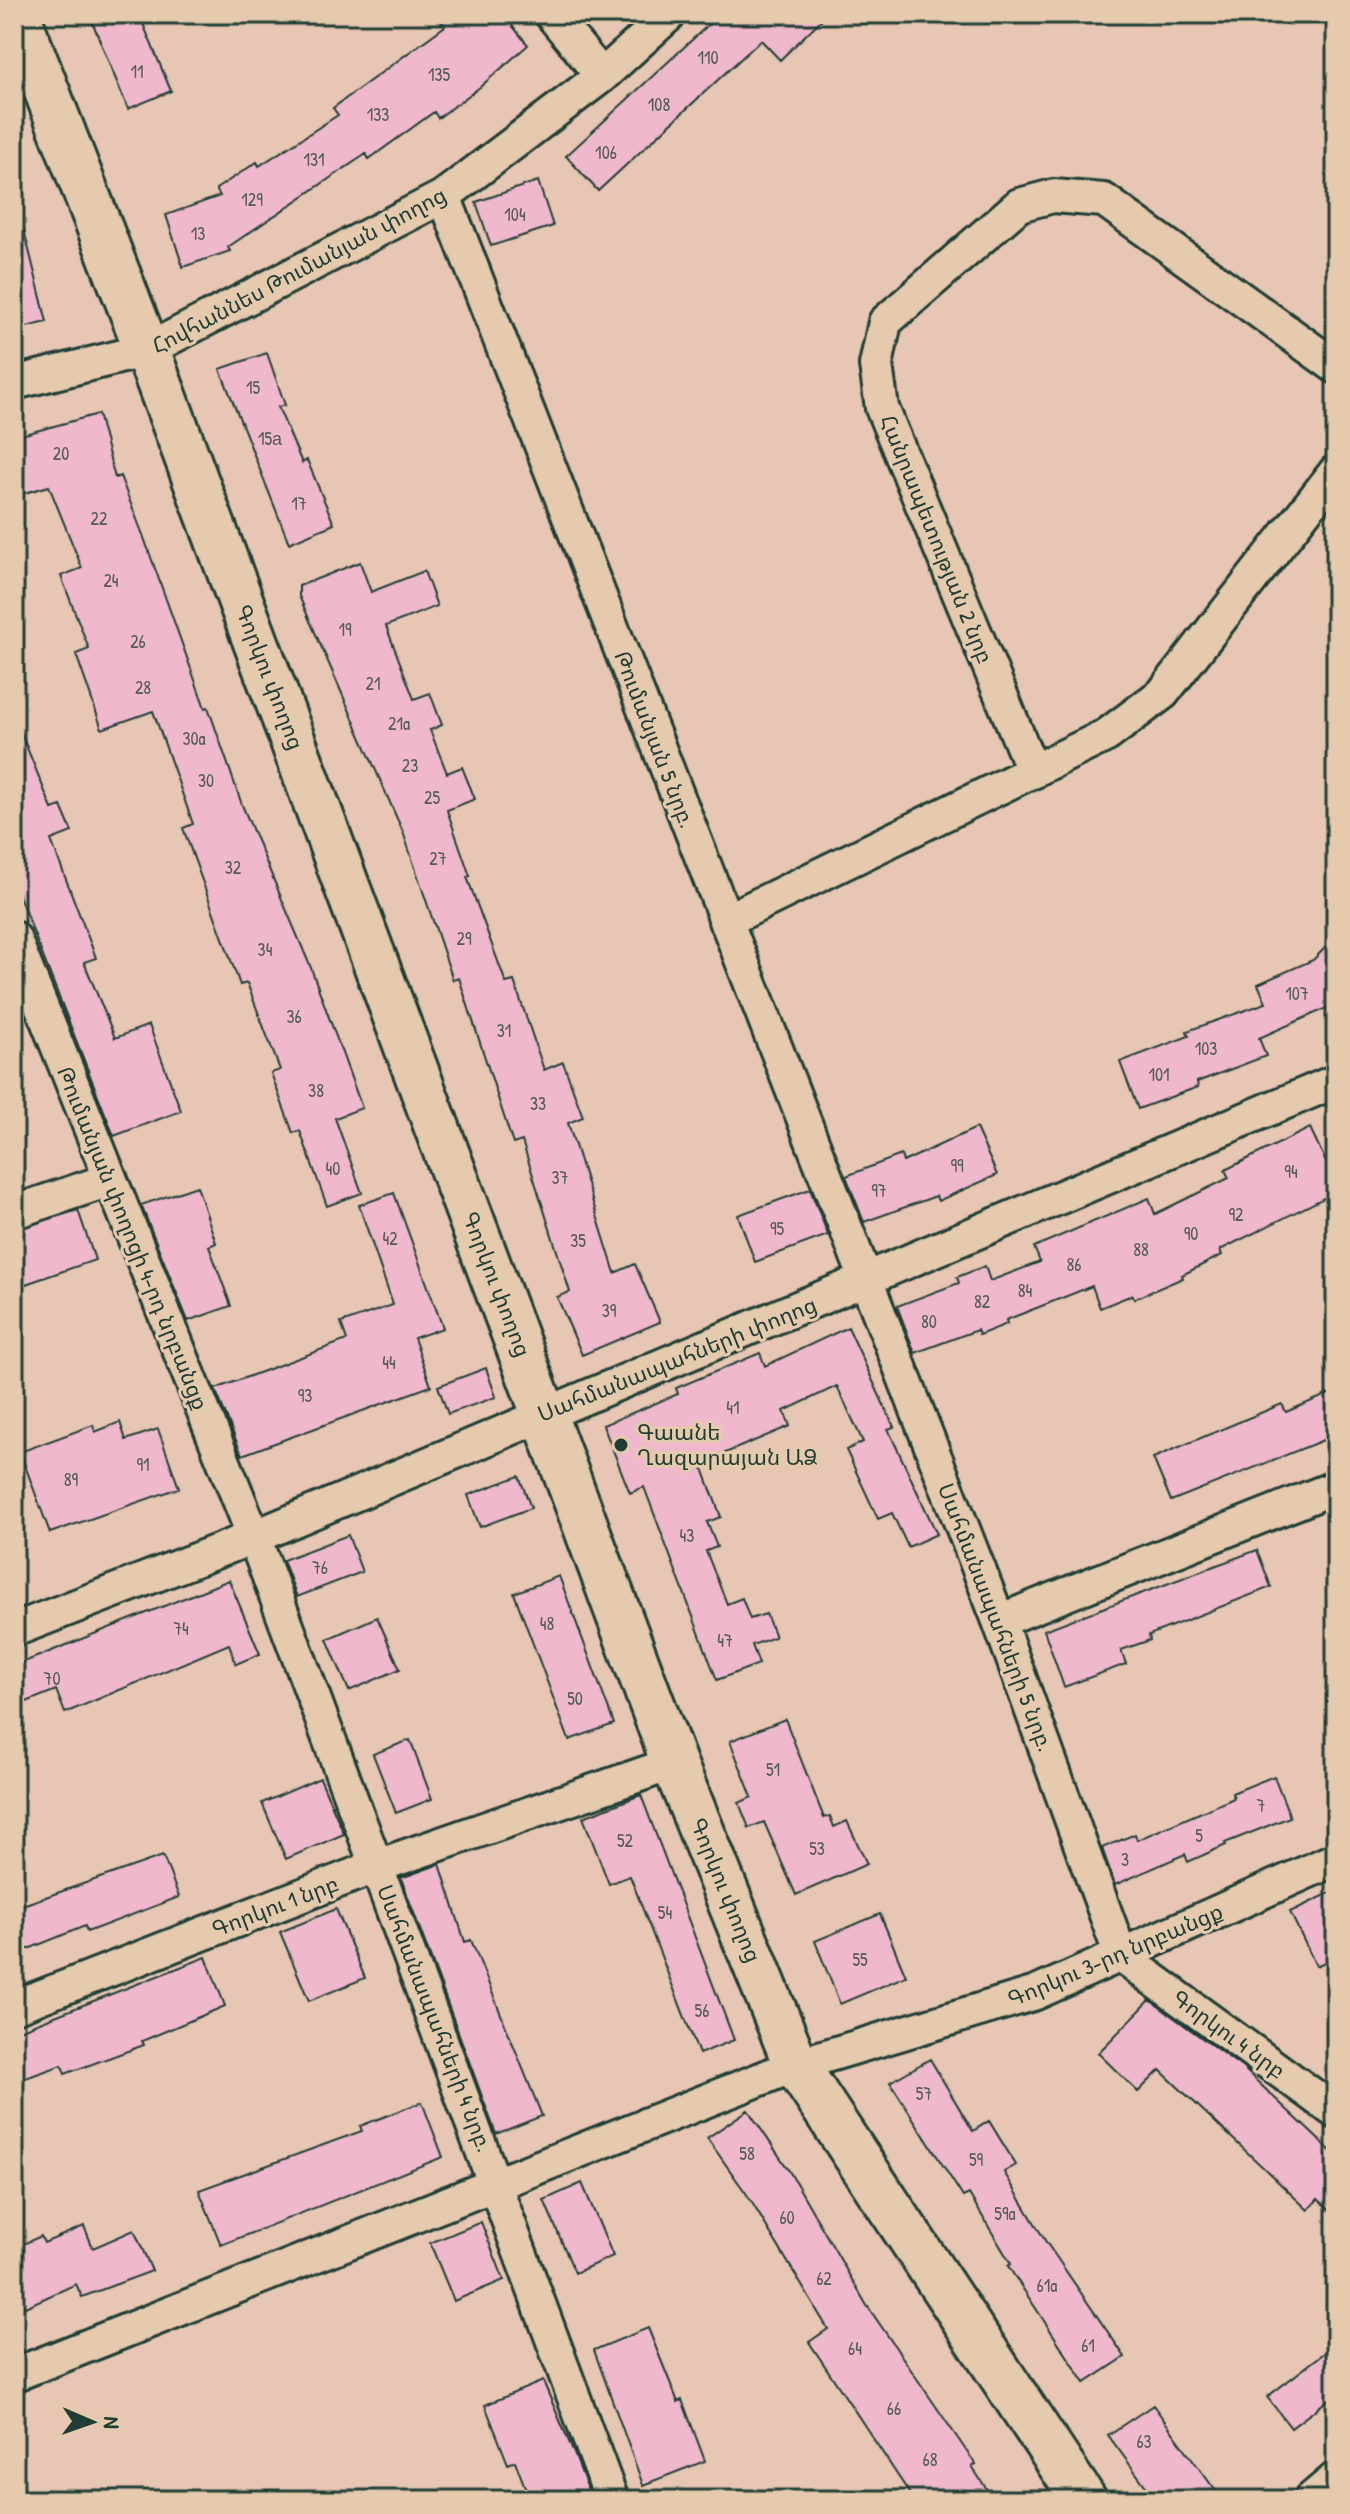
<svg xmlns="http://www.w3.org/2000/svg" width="1350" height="2514" viewBox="0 0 1350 2514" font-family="'Patrick Hand','Noto Sans Armenian',sans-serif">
<rect width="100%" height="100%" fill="#e7c6b3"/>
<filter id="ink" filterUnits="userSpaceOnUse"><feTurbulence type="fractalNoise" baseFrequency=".0125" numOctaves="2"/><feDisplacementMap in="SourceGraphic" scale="16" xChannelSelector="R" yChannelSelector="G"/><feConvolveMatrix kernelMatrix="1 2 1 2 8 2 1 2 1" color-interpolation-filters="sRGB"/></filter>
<g filter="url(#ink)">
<path fill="#f0b8cd" stroke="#1f3d34" stroke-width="2" d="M89 14H139L171 91 128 109Z
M436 14H503L528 45 480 87 438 118 434 112 369 159 366 154 228 247 230 251 183 267 166 215 220 196 216 189 257 162 259 166 338 115 333 108 445 26Z
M720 14H827L780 60 761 40 598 191 566 156Z
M538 181 553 226 491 246 476 202Z
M23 226 47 322 14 330V227Z
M267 353 285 405 278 407 302 463 307 460 334 524 289 543 220 369Z
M98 414 115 478 120 476 143 535 205 708 208 707 242 805 311 968 362 1108 335 1118 362 1193 327 1206 300 1131 293 1133 271 1073 280 1070 247 983 240 985 183 828 193 824 153 711 102 729 76 654 89 649 61 576 82 568 49 486 18 495 14 479V437Z
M360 562 371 592 424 571 437 606 386 626 414 699 430 693 442 725 430 730 447 773 462 767 475 799 447 810 470 876 467 877 506 983 514 981 544 1070 563 1062 583 1117 568 1123 615 1273 635 1264 660 1322 582 1355 557 1297 570 1292 522 1141 513 1144 459 978 453 980 403 832 299 596V586Z
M14 716 52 809 61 806 72 832 51 840 96 958 84 962 115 1038 149 1025 181 1111 114 1136 14 883Z
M1336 937V1004L1259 1038 1266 1056 1197 1082 1198 1087 1138 1109 1120 1062 1189 1036 1187 1031 1266 1003 1258 984 1313 960Z
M976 1128 997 1175 938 1201 936 1196 864 1222 846 1176 901 1155 903 1162Z
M1310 1128 1336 1183V1192L1220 1250 1222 1255 1182 1275 1183 1278 1134 1299 1132 1295 1100 1308 1092 1286 1006 1320 1007 1324 979 1335 977 1330 915 1353 897 1306 959 1283 957 1277 985 1266 990 1281 1040 1262 1034 1247 1149 1198 1155 1214 1229 1178 1225 1170Z
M197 1186 216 1243 209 1246 231 1306 188 1321 141 1205Z
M810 1189 828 1235 755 1262 738 1215Z
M394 1193 443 1328 414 1338 431 1386 242 1455 215 1389 347 1340 341 1323 393 1305 359 1205Z
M78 1210 95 1260 14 1288V1230Z
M848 1327 894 1427 888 1429 937 1534 908 1547 892 1513 878 1519 846 1450 863 1442 837 1386 784 1411 790 1426 701 1463 721 1517 707 1522 717 1547 706 1551 727 1604 742 1598 750 1619 766 1614 775 1637 752 1645 759 1664 717 1680 644 1487 630 1493 603 1425 678 1394 676 1388 760 1353 765 1366Z
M486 1368 496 1397 448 1414 438 1386Z
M1336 1391V1435L1171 1501 1153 1458 1282 1404 1286 1412Z
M120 1422 126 1440 158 1429 179 1488 50 1533 20 1452 93 1425 95 1432Z
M519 1476 531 1508 480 1527 468 1495Z
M348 1535 362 1572 297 1597 283 1560Z
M1257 1550 1271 1587 1149 1635 1150 1640 1121 1650 1126 1664 1064 1687 1044 1630Z
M559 1576 614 1724 569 1740 514 1593Z
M229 1580 260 1654 236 1664 229 1644 65 1713 56 1690 14 1707V1666Z
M377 1617 400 1669 349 1691 327 1639Z
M785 1719 824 1818 830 1816 834 1827 847 1821 867 1864 796 1895 764 1822 749 1828 739 1803 752 1797 730 1741Z
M410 1740 432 1799 396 1813 373 1754Z
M1274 1776 1290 1817 1225 1843 1226 1845 1188 1862 1185 1854 1115 1885 1102 1848 1135 1834 1137 1840 1234 1798 1232 1793Z
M320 1778 344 1834 286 1859 262 1803Z
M641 1795 734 2040 699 2054 630 1876 609 1884 583 1817Z
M163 1856 179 1897 87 1932 85 1926 21 1952 14 1936V1908Z
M440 1864 465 1942 471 1940 542 2116 496 2134 401 1878Z
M1336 1890V1957L1316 1966 1290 1912Z
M336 1909 365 1978 309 2001 280 1932Z
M880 1914 906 1976 840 2004 815 1941Z
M206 1957 225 2006 142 2041 144 2045 65 2074 62 2065 14 2082V2032Z
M1150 2000 1243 2068 1336 2156V2216L1318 2199 1308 2210 1160 2070 1138 2092 1098 2053Z
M930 2059 973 2131 989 2121 1016 2165 1004 2172 1046 2242 1125 2357 1085 2383 1008 2266 1011 2264 969 2194 963 2197 890 2082Z
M422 2102 443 2157 221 2245 199 2190 362 2131 360 2126Z
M748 2110 788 2169 866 2304 976 2465 972 2467 994 2500H914L809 2342 828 2329 748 2196 707 2138Z
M582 2183 613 2256 575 2273 544 2200Z
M481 2222 504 2280 454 2301 430 2243Z
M84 2226 93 2248 134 2230 152 2271 82 2297 76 2284 14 2312V2248L41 2236 44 2243Z
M648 2328 678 2402 682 2400 705 2461 643 2485 594 2350Z
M1336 2344V2394L1291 2428 1267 2397Z
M543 2381 573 2451 592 2500H530L515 2461 508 2464 485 2405Z
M1153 2405 1215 2490 1199 2500H1156L1108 2435Z"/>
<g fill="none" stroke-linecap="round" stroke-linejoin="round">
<defs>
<path id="street" d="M551 14 602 76
M444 196 999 1621 1121 1956 1336 2112
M14 383 147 350 444 196 602 76 670 14
M1033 772 882 408 876 365 885 322 1019 205 1053 196 1104 200 1336 367
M725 921 1107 735 1163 693 1336 471
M14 938 254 1537 612 2500
M14 1212 109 1180
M999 1621 1336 1487
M14 1630 254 1537 1336 1081
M14 2007 377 1866 674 1763
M14 2375 796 2065 1036 1993 1336 1859
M1310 2500 1336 2478"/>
<path id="secondary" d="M17 14 147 350 674 1763 796 2065 1084 2500"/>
</defs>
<use href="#street" stroke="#1f3d34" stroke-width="38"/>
<use href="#secondary" stroke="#1f3d34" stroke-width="50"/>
<use href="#street" stroke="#e5caad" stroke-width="32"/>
<use href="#secondary" stroke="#e5caad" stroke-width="44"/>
</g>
</g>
<circle fill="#1f3d34" stroke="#e5caad" stroke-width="3" cx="621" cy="1445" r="8"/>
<g text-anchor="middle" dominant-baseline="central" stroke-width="6" stroke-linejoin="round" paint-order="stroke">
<g font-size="18" fill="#535c5a">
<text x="708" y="57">110</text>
<text x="137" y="71">11</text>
<text x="439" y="74">135</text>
<text x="659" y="104">108</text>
<text x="378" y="114">133</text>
<text x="606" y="152">106</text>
<text x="314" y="159">131</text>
<text x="252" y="199">129</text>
<text x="515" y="214">104</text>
<text x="198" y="233">13</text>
<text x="253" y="387">15</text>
<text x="270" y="438">15а</text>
<text x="61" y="453">20</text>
<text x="299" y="503">17</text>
<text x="99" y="518">22</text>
<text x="111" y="580">24</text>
<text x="345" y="629">19</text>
<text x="138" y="641">26</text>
<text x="373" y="683">21</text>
<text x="143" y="687">28</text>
<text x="399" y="723">21a</text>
<text x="194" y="738">30a</text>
<text x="410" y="765">23</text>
<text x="206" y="780">30</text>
<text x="432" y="797">25</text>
<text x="438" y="858">27</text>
<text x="233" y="867">32</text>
<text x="464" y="938">29</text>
<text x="265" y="949">34</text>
<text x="1297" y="993">107</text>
<text x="294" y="1016">36</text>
<text x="504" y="1030">31</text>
<text x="1206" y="1048">103</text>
<text x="1159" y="1074">101</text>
<text x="316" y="1090">38</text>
<text x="538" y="1103">33</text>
<text x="957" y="1165">99</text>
<text x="333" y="1168">40</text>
<text x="1291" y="1171">94</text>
<text x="560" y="1177">37</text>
<text x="879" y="1190">97</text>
<text x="1236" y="1214">92</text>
<text x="777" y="1228">95</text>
<text x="1191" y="1233">90</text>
<text x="390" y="1238">42</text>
<text x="578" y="1240">35</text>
<text x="1141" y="1249">88</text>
<text x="1074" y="1264">86</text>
<text x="1025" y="1290">84</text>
<text x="982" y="1301">82</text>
<text x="609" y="1310">39</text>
<text x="929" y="1321">80</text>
<text x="389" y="1362">44</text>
<text x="305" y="1395">93</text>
<text x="733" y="1407">41</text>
<text x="143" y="1464">91</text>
<text x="71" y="1479">89</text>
<text x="687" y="1535">43</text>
<text x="320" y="1567">76</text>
<text x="547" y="1623">48</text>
<text x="181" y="1628">74</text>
<text x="725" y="1640">47</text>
<text x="52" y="1678">70</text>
<text x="575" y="1698">50</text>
<text x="773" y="1769">51</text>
<text x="1261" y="1805">7</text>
<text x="1199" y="1835">5</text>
<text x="625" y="1840">52</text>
<text x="817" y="1848">53</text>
<text x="1125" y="1859">3</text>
<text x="665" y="1912">54</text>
<text x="860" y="1959">55</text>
<text x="702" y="2010">56</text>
<text x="924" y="2093">57</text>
<text x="747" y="2153">58</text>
<text x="976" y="2159">59</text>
<text x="1005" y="2213">59a</text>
<text x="787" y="2217">60</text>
<text x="824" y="2278">62</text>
<text x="1047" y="2285">61a</text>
<text x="1088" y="2345">61</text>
<text x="855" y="2348">64</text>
<text x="894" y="2408">66</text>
<text x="1144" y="2441">63</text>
<text x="930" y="2459">68</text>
</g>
<g font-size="22" fill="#1f3d34" stroke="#e5caad">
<text transform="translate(299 270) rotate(-28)">Հովհաննես Թումանյան փողոց</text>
<text transform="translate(937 539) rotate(68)">Հանրապետության 2 նրբ</text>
<text transform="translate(270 677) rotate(69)">Գորկու փողոց</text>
<text transform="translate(655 739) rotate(69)">Թումանյան 5 նրբ.</text>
<text transform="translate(133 1238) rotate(68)">Թումանյան փողոցի 4-րդ նրբանցք</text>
<text transform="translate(497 1284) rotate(69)">Գորկու փողոց</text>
<text transform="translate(677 1359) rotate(-22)">Սահմանապահների փողոց</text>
<text transform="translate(996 1617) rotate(69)">Սահմանապահների 5 նրբ.</text>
<text transform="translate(726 1890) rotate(68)">Գորկու փողոց</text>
<text transform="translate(275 1906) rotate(-21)">Գորկու 1 նրբ</text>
<text transform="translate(1115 1955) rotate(-23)">Գորկու 3-րդ նրբանցք</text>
<text transform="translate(435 2018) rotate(69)">Սահմանապահների 4 նրբ.</text>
<text transform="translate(1229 2034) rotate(36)">Գորկու 4 նրբ</text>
</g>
<g font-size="22" fill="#1f3d34" stroke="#e5caad" text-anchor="start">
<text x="637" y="1432">Գաանե<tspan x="637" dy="25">Ղազարայան ԱՁ</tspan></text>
</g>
</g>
<rect width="1350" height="2514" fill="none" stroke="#e5caad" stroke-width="48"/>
<rect x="24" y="24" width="1302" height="2466" fill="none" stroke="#1f3d34" stroke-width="3" filter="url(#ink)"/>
<g transform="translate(92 2422) rotate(92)" stroke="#e5caad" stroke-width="6" paint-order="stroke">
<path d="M0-6L14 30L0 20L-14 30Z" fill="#1f3d34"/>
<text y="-12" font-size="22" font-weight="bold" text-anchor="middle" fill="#1f3d34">N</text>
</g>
</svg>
